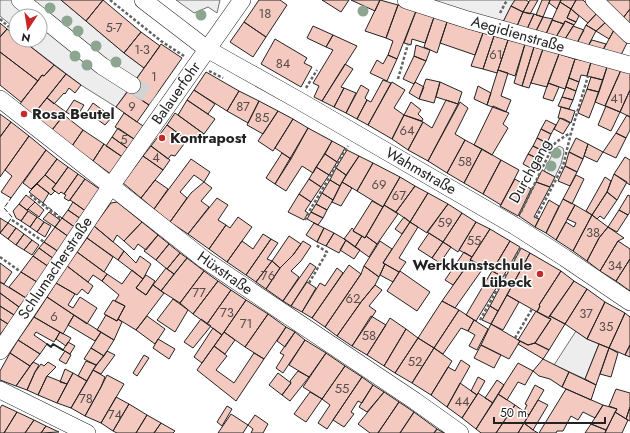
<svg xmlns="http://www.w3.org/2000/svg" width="630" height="433" viewBox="0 0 630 433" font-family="Jost,sans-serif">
<rect width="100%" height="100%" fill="#fff"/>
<path fill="#eee" stroke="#6f6f6f" d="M424 0H515L503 22Z"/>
<path fill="#ededed" stroke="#6f6f6f" d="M0 0H61L124 53 144 68 116 107 81 85 22 40H40V16H16V36L9 31 12 26 0 16Z
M176 0H220L217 13 208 7 194 13Z
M559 146 563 148 564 152 561 164 555 177 544 171 555 149Z
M576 331 587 339 599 344 585 379 554 365Z"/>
<path fill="#f3c9c0" stroke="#222" d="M61 0H103L86 21Z
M103 0 141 32 124 53 86 21Z
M259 0H280L287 5 266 37 244 22Z
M322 0H349L341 12Z
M351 0H380L375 11Z
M380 0 398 5 386 38 365 31Z
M515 0H526L529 2 523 12 511 6Z
M530 0H538L530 14 523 12Z
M542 0H550L543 17 536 15Z
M550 0H561L557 9 549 3Z
M561 0H576L571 9 560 2Z
M576 0H583L597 13 588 23 571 9Z
M604 0H630V9L623 18Z
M560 2 571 9 567 18 576 22 574 25 565 21 564 24 552 20Z
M398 5 416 11 397 59 388 55 393 41 386 38Z
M511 6 523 12 517 26 503 22Z
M571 9 579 16 576 22 567 18Z
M630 9V26L623 18Z
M416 11 434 17 425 43 412 39 411 45 404 43Z
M523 12 534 14 527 29 517 26Z
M597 13 606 22 596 31 586 25Z
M534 14 543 17 536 31 527 29Z
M434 17 447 22 437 53 424 47Z
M543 17 553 19 546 34 536 31Z
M552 20 564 24 556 37 546 34Z
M565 21 574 25 565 39 556 37Z
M244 22 266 37 253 57 230 42Z
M447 22 483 33 475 55 440 43Z
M606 22 614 30 609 39 596 31Z
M0 23 7 29 0 37Z
M586 25 596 31 588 46 577 43Z
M313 26 333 35 326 47 307 38Z
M573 26 584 30 577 43 565 39Z
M7 29 16 36V40H22L54 65 44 76 42 75 38 81 0 52V37Z
M614 30 627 43 621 55 603 50Z
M141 32 160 46 144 68 124 53Z
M483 33 494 36 483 69 471 66Z
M333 35 357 46 322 101 314 97 319 86 313 83 333 50 326 47Z
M494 36 508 40 497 73 483 69Z
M275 39 307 58 304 63 312 67 301 87 261 64Z
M508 40 525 44 515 76 498 70Z
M592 40 606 44 603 50 588 46Z
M161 44 182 58 149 105 128 91Z
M525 44 534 47 522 86 514 83Z
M416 45 430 50 426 61 414 56Z
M534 47 543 49 529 88 522 86Z
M543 49 559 54 547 87 531 83Z
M0 52 38 81 21 102 0 85Z
M559 54 575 59 565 89 548 83Z
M388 55 397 59 387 81 370 73 377 60 383 64Z
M414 56 426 61 414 84 403 79Z
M575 59 591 62 587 76 581 75 579 82 569 78Z
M591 62 607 67 603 80 587 76Z
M345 64 353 69 341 87 344 88 334 107 322 101Z
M54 65 66 74 33 115 20 104 42 75 44 76Z
M607 67 621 70 605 106 595 102Z
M498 70 508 73 501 96 511 100 506 112 487 105Z
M621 70 630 73V90L620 112 605 106Z
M206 72 239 91 227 111 194 90Z
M66 74 81 85 75 93 69 88 65 94 64 93 54 104 47 98Z
M591 77 603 80 599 92 587 89Z
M569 78 579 82 576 91 566 87Z
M426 79 440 82 434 103 419 99Z
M383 80 391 83 368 125 357 119 367 100 371 102Z
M392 82 405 90 394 108 404 115 392 139 368 125Z
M415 82 424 87 419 99 409 93Z
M440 82 462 92 458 104 436 97Z
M548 83 559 87 553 101 543 98Z
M361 85 369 90 365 98 367 100 357 119 346 113Z
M478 86 491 93 487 105 474 99Z
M566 87 576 91 573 100 562 97Z
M344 88 356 93 346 113 334 107Z
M587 89 599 92 589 118 578 113Z
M194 90 215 104 208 114 187 100Z
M630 90V117L620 112Z
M128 91 149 105 137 122 116 107Z
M239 91 259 101 248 123 227 111Z
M562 97 573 100 569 109 558 106Z
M47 98 66 112 52 130 33 115Z
M74 100 84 105 76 118 66 112Z
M187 100 215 119 204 134 178 115Z
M446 100 458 104 428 161 408 150 423 122 432 128Z
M259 101 278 111 263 134 247 125Z
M411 102 421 110 418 114 423 119 422 121 404 115Z
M460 102 468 108 455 134 465 140 447 173 428 161Z
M93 103 112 117 105 125 87 112Z
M493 106 509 113 503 124 508 128 492 155 474 145Z
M606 106 620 112 611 131 598 125Z
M561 107 575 111 571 123 564 119 558 118Z
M278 111 293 119 273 151 258 141Z
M124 113 146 128 137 141 115 127Z
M175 113 204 134 198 142 187 140 167 125Z
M0 114 11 122 0 137Z
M64 115 83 130 72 146 52 130Z
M404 115 423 122 408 150 392 139Z
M627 115 630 117V130L626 138 616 133Z
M560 118 570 123 563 134 554 129Z
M293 119 308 128 291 159 275 148Z
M546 120 556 125 551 134 541 129Z
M11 122 29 136 0 177V137Z
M167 125 187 140 175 156 171 155 168 159 151 146Z
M118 128 137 141 130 150 112 137Z
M308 128 332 141 313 173 302 166 286 191 275 184Z
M541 129 551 134 547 143 537 138Z
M83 130 104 144 93 161 72 146Z
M616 133 626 138 616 158 603 152Z
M29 136 46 150 11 198 1 192 12 176 5 170Z
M112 137 130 150 124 158 106 146Z
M537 138 547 143 543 151 533 146Z
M576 138 588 144 583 159 569 152Z
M465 140 482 149 464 183 447 173Z
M332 141 345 148 337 162 325 154Z
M104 144 124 158 112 175 93 161Z
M588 144 603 152 597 162 584 156Z
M151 146 170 160 163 170 143 156Z
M533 146 543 151 539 159 528 154Z
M482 149 501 160 483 194 464 183Z
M46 150 57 159 45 175 31 189 23 183Z
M347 150 359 156 346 175 336 168Z
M569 152 583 159 577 172 565 166Z
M282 153 291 159 275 184 266 178Z
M325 154 337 162 329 175 316 167Z
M528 154 539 159 534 170 523 164Z
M143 156 163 170 141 198 123 183Z
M359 156 373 163 357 191 342 182Z
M625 157 630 160V185L614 174Z
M57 159 68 167 56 184 45 175Z
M191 159 210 172 204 182 194 175 180 192 187 198 170 222 154 209Z
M501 160 519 170 501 205 483 194Z
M373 163 400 177 383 207 357 191Z
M565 166 577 172 570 186 558 181Z
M68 167 78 174 64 194 61 192 59 194 52 189Z
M316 167 329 175 321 187 309 179Z
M336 168 346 175 340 186 330 180Z
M542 170 555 177 550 187 536 182Z
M78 174 85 179 69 201 64 198 66 195 64 194Z
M614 174 627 182 617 200 607 192Z
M45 175 56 184 52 189 55 191 51 195 37 184Z
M576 175 584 179 572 204 563 199Z
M400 177 415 186 396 212 384 205Z
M605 177 611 181 607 192 592 215 586 211Z
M85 179 98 188H100L87 212 70 200Z
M309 179 321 187 311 202 299 194Z
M515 179 531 189 518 216 500 206Z
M155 180 168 189 154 209 141 198Z
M330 180 340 186 333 200 322 193Z
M204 182 212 188 201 201 209 207 188 234 170 222 191 193Z
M342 182 352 188 341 206 332 202Z
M536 182 550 187 534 217 539 219 535 227 519 216Z
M37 184 49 193 43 203 29 192Z
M415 186 428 193 410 222 396 212Z
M607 192 617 200 604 219 600 216 597 219 592 215Z
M322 193 333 200 327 210 316 204Z
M428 193 448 204 427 233 410 222Z
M299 194 311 202 305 211 308 213 304 220 288 212Z
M26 195 35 202 27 210 19 204Z
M628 195 630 196V212L628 215 619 210Z
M217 198 228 205 218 220 226 225 209 249 188 234Z
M563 199 575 205 556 240 546 233Z
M549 200 559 206 546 233 535 227Z
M372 201 383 207 365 238 353 231Z
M35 202 44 210 39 217 28 209Z
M73 202 87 212 81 219 68 210Z
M117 202 142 222 124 241 117 235 113 242 94 226 111 203Z
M19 204 28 211 21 221 16 218 13 211Z
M316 204 327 210 323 218 311 212Z
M448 204 462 213 443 242 427 232Z
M384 205 398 214 377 244 366 236Z
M575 205 592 215 573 251 556 240 566 222 574 227 576 223 567 219Z
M68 210 81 219 76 228 62 218Z
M619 210 628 215 617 232 608 227Z
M28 211 37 217 30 227 21 221Z
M49 212 60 220 55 227 43 219Z
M311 212 323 218 318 225 307 219Z
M462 213 476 222 458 252 443 242Z
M592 215 608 227 599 238 587 261 573 251Z
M37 217 44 222 37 232 30 227Z
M238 217 252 227 227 262 209 249 226 225 230 228Z
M404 217 410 222 402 234 395 229Z
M0 218 8 223 0 233Z
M62 218 76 228 69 237 55 227Z
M44 222 51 226 45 237 37 232Z
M142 222 158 235 146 250 138 244 134 250 124 241Z
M410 222 418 227 399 258 406 262 399 272 383 263Z
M476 222 490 229 472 257 459 250Z
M8 223 16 228 8 239 0 233Z
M314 223 324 228 317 242 306 235Z
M94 226 124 251 118 260 87 238Z
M55 227 69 237 59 252 44 242Z
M608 227 624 238 618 241 600 271 587 261 599 238Z
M16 228 24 234 16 245 8 239Z
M324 228 334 233 326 246 317 242Z
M352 228 354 230 353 231 362 236 355 247 344 239Z
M490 229 510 241 492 271 470 260Z
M334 233 346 240 339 253 326 246Z
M429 233 443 242 432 258 418 249Z
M24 234 32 240 24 250 16 245Z
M263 234 271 239 246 275 227 262 242 241 253 249Z
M158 235 169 244 156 260 144 251Z
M289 236 301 244 293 255 280 268 272 261Z
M362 236 365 238 366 236 377 244 369 257 355 247Z
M87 238 113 257 104 272 77 252Z
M271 239 278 243 267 259 272 261 256 282 246 275Z
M32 240 39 245 32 255 24 250Z
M346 240 360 250 354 259 340 250Z
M303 241 311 246 301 261 291 271 299 277 283 301 266 289 280 268 293 255Z
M380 241 392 249 383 263 385 264 379 277 364 266Z
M510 241 520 247 503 277 492 271Z
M618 241 630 249V259L616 281 600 271Z
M44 242 59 252 54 259 39 248Z
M443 242 451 247 440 263 432 258Z
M169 244 180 253 167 269 156 260Z
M39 248 54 259 49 267 33 256Z
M521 248 530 253 513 284 504 280Z
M124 251 136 263 140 256 151 264 143 279 118 260Z
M77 252 107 274 102 281 93 275 88 282 67 266Z
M464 252 472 257 470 260H471L453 285 445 280Z
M180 253 187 258 174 274 167 269Z
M530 253 561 271 539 305 540 306 537 312 507 295Z
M33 256 49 267 37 282 21 272Z
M187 258 204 271 180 303 161 291Z
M630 259V291L616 281Z
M471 260 484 267 455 308 442 301Z
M272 261 280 268 266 289 256 282Z
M0 263 12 272 4 284 0 282Z
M310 263 316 267 291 306 283 301Z
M385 264 399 272 393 282 380 275Z
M349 265 361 274 325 327 312 318Z
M67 266 93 286 88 294 82 289 77 295 56 283Z
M364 266 379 277 375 285 361 302 337 336 325 327 361 274Z
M166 268 174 274 161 291 153 285Z
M337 268 343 273 312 318 302 312 320 283 325 286Z
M132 270 143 279 136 288 146 295 153 285 164 293 136 330 118 319 125 306 115 301 119 295 102 281 107 274 122 284Z
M204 271 218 281 193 314 180 303Z
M400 271 430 292 417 311 387 291Z
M492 271 503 277 476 321 466 315Z
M561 271 574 281 548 318 537 312 540 306 539 305Z
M21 272 37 282 26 298 9 287Z
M146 275 155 281 146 295 136 288Z
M504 280 513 284 498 311 490 306Z
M218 281 231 290 207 324 193 314Z
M574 281 587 289 565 324 550 316Z
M0 282 26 298 19 307 0 293Z
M307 282 316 288 302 312 291 306Z
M56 283 75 294 68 305 73 308 80 297 97 308 87 324 47 297Z
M375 285 382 290 369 306 376 311 352 346 337 336 361 302Z
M587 289 605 302 587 339 565 324Z
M231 290 246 300 222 335 207 324Z
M0 293 19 307 14 315 0 306Z
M507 295 519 302 503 330 491 324Z
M47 297 74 315 63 334 34 317Z
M173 299 188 310 175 332 157 320Z
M113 300 125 306 117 321 104 314Z
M246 300 268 314 245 347 224 332Z
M442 301 459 310 434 348 418 338Z
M605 302 625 313 609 348 587 339Z
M0 306 14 315 8 324 0 319Z
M490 306 498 311 491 324 482 320Z
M459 310 474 320 468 331 461 328 443 354 434 348Z
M536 311 551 319 535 343 528 345 518 340Z
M625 313 630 317V345L625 355 609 348Z
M268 314 286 327 264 359 245 347Z
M74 315 101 332 95 341 68 325Z
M106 315 117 321 118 319 122 322 114 340 97 330Z
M147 316 165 329 155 344 136 330Z
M371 316 386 325 367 355 352 346Z
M550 316 565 324 549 350 535 343 551 319 548 318Z
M34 317 60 332 54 342 36 332 34 335 47 344 40 354 18 340Z
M390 318 406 329 384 366 367 355Z
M0 319 8 324 0 335Z
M201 319 211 326 193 348 184 342Z
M474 320 488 329 477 350 469 346 475 335 468 331Z
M491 324 520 341 509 359 481 345Z
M286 327 295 332 285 347 277 341Z
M213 328 222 335 202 363 194 357Z
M406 329 418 338 395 373 384 366Z
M60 332 71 338 66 346 56 339Z
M101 332 114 340 104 356 91 348Z
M224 332 235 340 225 354 214 346Z
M295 332 305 340 283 373 276 368 284 355 280 353Z
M418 338 434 348 412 383 395 373Z
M158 339 175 349 169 359 153 348Z
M18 340 40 354 30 366 10 353Z
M305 340 326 353 309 377 289 365Z
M520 341 528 345 535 343 549 350 543 359 518 344Z
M68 342 75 346 70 354 63 350Z
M599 344 609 348 596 385 585 379Z
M481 345 501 355 494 368 474 358Z
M630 345V357L625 355Z
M214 346 227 356 216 370 234 383 254 353 264 359 236 401 197 370Z
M91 348 104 356 96 365 84 359Z
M434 348 452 361 431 395 412 383Z
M609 348 618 353 611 377 600 374Z
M65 351 71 355 66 364 59 360Z
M107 351 115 355 101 374 93 370Z
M10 353 30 366 16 386 0 380V371Z
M326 353 345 366 322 399 303 387Z
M144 355 149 358 137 376 133 373Z
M543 359 569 372 562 387 550 379 539 376 533 371Z
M461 360 470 366 447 407 431 395 448 367 455 371Z
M86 361 96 365 87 381 78 376Z
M33 362 39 365 35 372 27 390 16 386Z
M48 362 56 367 47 376 38 395 27 390 35 372 41 364 44 366Z
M518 363 533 371 525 385 518 382 507 400 498 394Z
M345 366 362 377 327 429 318 423 330 405 322 399Z
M65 369 73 373 67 384 60 382Z
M93 370 105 377 101 387 85 416 71 408Z
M298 371 309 377 290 401 282 395 291 383 290 381Z
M569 372 596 385 591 400 562 387Z
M73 373 87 381 71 408 57 403Z
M278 373 291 383 282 395 269 385Z
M107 375 124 384 101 423 85 416 101 387Z
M47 376 67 384 57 403 38 395Z
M362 377 373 385 362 403 358 401 351 412 354 414 344 427 333 420Z
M478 377 485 381 477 395 471 391Z
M497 380 504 385 493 403 485 398Z
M460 383 477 395 462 418 447 407Z
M373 385 384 392 367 412 359 407Z
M535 385 544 390 529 415 524 411 527 405 525 404Z
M566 389 603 405 595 418 583 412 578 420 571 416 563 431H557L556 433H539Z
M616 389 630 393V407L626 419 615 412 617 409 609 406Z
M310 392 322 399 306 422 294 414Z
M384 392 399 402 378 433H370L358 424Z
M478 393 493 403 476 429 462 418Z
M498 394 515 405 496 433H481L476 429Z
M116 397 129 404 113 431 101 423Z
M538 400 548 405 533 430 524 423Z
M399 402 414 412 400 433H378Z
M129 404 147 415 136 433H117L113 431Z
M2 405 17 412 4 433H0V408Z
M515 405 529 415 518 433H496Z
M603 405 617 409 606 430 591 424Z
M227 406 232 409 222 426 217 422Z
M630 407V421L626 419Z
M17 412 34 420 25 433H4Z
M414 412 437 429 434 433H400Z
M615 412 628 420 622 433H605Z
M231 414 248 425 243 433H218Z
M147 415 161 423 154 433H136Z
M255 415 268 424 263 433H251L253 429 248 425Z
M34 420 46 426 41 433H25Z
M161 423 175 431 173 433H154Z
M524 423 533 430 538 433H518Z
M591 424 606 430 605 433H585Z
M46 426 59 432 41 433Z
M437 429 444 433H434Z"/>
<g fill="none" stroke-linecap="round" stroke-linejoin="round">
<path stroke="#d3d3d3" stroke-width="17" stroke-dasharray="17 8" stroke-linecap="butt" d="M132 85 154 98"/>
<defs>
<path id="minor" d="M20 0 40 16
M143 0 207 49 298 100 515 226 565 258 630 302
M406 0 468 20 630 65
M594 0 630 35
M40 16 102 66 132 85
M0 99 205 260 415 401 460 433
M0 351 111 186 242 0
M0 390 87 433"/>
</defs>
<use href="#minor" stroke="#222" stroke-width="18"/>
<path stroke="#646464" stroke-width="2.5" stroke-dasharray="3 2" stroke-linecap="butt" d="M110 0 161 41 184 56
M500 13 507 0
M0 19 9 27
M209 71 223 78
M398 79 408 44
M306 88 317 70
M30 195 61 219
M521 212 553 146 556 142 570 133
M536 218 563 166 571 133 588 76
M12 220 44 242
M305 220 310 210 348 146
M0 257 21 272
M309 283 327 252 316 245
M480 320 521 247
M515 338 532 309"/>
<use href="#minor" stroke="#fff" stroke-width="17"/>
<path stroke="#222" stroke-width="1" stroke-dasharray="5 2" stroke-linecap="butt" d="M43 203 62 218
M8 223 12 217 4 208 11 198 10 197"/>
<path stroke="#222" stroke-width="2" d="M47 344 51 347 53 344 63 350"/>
</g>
<g fill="#8da692">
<circle cx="50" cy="8" r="5.5"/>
<circle cx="363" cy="11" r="5.5"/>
<circle cx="201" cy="15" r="5.5"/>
<circle cx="67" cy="21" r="5.5"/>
<circle cx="78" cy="31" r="5.5"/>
<circle cx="96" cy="46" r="5.5"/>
<circle cx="75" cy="56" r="5.5"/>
<circle cx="116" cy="62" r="5.5"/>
<circle cx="87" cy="65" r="5.5"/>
<circle cx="556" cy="153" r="5.5"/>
<circle cx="551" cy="166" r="5.5"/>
</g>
<g fill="#c62828" stroke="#fff" stroke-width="1.5">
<circle cx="24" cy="114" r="4"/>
<circle cx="162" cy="138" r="4"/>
<circle cx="540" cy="274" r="4"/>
</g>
<g text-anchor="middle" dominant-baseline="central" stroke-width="3" stroke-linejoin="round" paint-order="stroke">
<g font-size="13" fill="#564c4a">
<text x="265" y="13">18</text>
<text x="114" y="27">5-7</text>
<text x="142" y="49">1-3</text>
<text x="496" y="54">61</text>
<text x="283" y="63">84</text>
<text x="154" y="76">1</text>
<text x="617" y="98">41</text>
<text x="132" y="106">9</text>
<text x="243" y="106">87</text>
<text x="262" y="117">85</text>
<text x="407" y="130">64</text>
<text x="124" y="139">5</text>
<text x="156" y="157">4</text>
<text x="465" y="161">58</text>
<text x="379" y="184">69</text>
<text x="399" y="195">67</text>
<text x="445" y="222">59</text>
<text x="593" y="232">38</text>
<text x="474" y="240">55</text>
<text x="615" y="265">34</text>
<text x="268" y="275">76</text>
<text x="199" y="292">77</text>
<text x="353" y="298">62</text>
<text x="227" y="312">73</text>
<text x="586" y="313">37</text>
<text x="54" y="316">6</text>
<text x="246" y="323">71</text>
<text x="606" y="326">35</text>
<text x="369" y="335">58</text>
<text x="415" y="361">52</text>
<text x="342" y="388">55</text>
<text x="86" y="398">78</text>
<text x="462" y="401">44</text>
<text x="115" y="414">74</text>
</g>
<g font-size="15" fill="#222" stroke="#fff">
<text transform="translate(518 34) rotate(16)">Aegidienstraße</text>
<text transform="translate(176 93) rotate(-55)">Balauerfohr</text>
<text transform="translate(421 171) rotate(30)">Wahmstraße</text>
<text transform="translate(530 171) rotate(-61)">Durchgang</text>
<text transform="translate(55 268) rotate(-56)">Schlumacherstraße</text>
<text transform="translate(225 273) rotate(35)">Hüxstraße</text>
</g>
<g font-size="15" font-weight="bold" fill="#222" stroke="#fff" text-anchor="start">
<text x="32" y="114">Rosa Beutel</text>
<text x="170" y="138">Kontrapost</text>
<text x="532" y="265" text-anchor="end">Werkkunstschule<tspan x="532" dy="17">Lübeck</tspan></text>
</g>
</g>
<g transform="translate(28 28) rotate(192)"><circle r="19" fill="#ffffff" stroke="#a7a7a7"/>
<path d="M0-3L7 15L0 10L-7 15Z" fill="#c62828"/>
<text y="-6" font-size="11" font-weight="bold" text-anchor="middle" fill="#222222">N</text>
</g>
<path d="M494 417v6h111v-6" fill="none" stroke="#222222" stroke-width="2"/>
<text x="500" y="417" font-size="12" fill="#222222" stroke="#ffffff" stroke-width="3" paint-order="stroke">50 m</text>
</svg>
